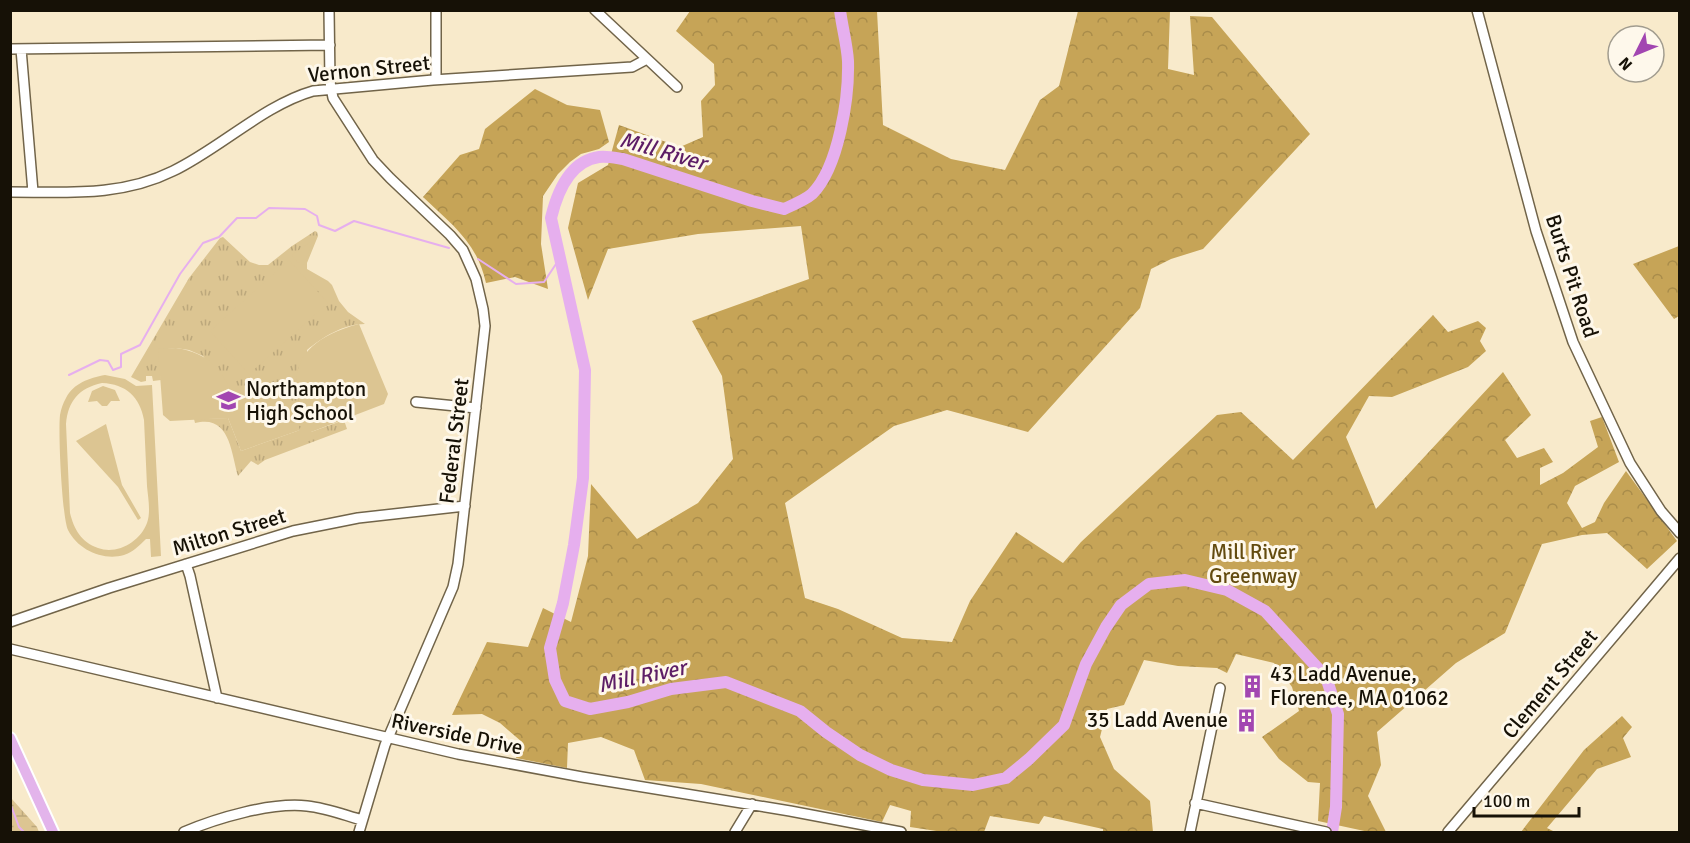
<svg xmlns="http://www.w3.org/2000/svg" width="1690" height="843" viewBox="0 0 1690 843" font-family="Signika,sans-serif">
<defs>
<pattern id="grass-tufts" width="24" height="20" patternUnits="userSpaceOnUse" patternTransform="scale(1.5)"><rect width="24" height="20" fill="#dcc592"/><path d="M3 7l-1-3M5 7V3M7 7l1-3M15 17l-1-3M17 17v-4M19 17l1-3" fill="none" stroke="#bca87c"/></pattern>
<pattern id="forest-crowns" width="20" height="18" patternUnits="userSpaceOnUse" patternTransform="scale(1.5)"><rect width="20" height="18" fill="#c6a457"/><path d="M2 6a3 3 0 1 1 6 0M12 15a3 3 0 1 1 6 0" fill="none" stroke="#a98c4a"/></pattern>
<pattern id="wetland-marsh" width="20" height="14" patternUnits="userSpaceOnUse" patternTransform="scale(1.5)"><rect width="20" height="14" fill="#dcc592"/><path d="M1 5h8M5 5V1M11 12h8M15 12V8" fill="none" stroke="#bca87c"/></pattern>
</defs>
<rect width="100%" height="100%" fill="#f8eacb"/>
<path fill="url(#grass-tufts)" d="M315 231 317 232 318 236 307 263V269L328 281 332 285 339 301 348 312 365 324C343 324 323 337 307 350L311 432 344 420 347 429 265 460 258 465 251 461 238 476C231 452 230 414 195 423L194 419 228 418 241 451 300 430 235 402 203 356 189 350 176 348 159 350 161 380 153 381 152 376H146V381L141 382 131 377 189 278 220 238 223 237 250 262 259 265H268L292 246Z"/>
<path fill="url(#forest-crowns)" d="M690 11H877L883 125 951 159 1005 170 1040 100 1059 86 1078 11H1170L1168 69 1194 75 1190 16 1212 17 1310 134 1203 249 1171 259 1151 269 1140 308 1028 432 947 410 894 426 785 503 805 598 838 609 902 638 952 642 970 601 1016 532 1063 563 1081 542 1217 415 1241 412 1293 460 1433 315 1448 332 1478 321 1486 328 1480 341 1486 351 1468 367 1392 397 1369 396 1346 437 1376 509 1503 372 1531 415 1505 440 1517 458 1544 448 1553 462 1540 468V485L1563 473 1598 447 1590 421 1602 417 1619 462 1575 486 1567 503 1582 528 1595 522 1604 503 1626 471 1677 541 1647 569 1607 533 1582 535 1542 544 1505 633 1456 663 1377 732 1381 765 1368 796 1386 832H1369L1318 821 1320 783 1308 782 1279 759 1262 737 1299 711 1292 687 1274 663 1236 654 1227 673 1217 668 1178 666 1144 660 1124 705 1107 709 1100 737 1114 769 1150 801 1153 832H1103V829L1044 816 1039 824 990 816 984 832H943L910 827 911 811 890 805 882 822 701 784 645 780 634 750 601 737 568 743 567 768 516 758 522 742 500 723 482 714 452 715 487 642 528 647 543 608 571 622 588 556 591 484 637 539 698 503 733 459 722 376 692 321 809 279 801 226 698 234 608 249 588 300 568 228 578 183 608 165 619 125 680 147 703 137 701 101 715 85 714 64 676 31Z
M535 89 567 105 600 110 609 142 599 149 581 154 570 162 558 174 543 196 541 244 548 289 515 277 486 283C477 242 452 225 423 197L460 155 479 149 485 129Z
M1679 246V316L1674 319 1633 264Z
M1622 716 1632 727 1623 738 1631 757 1597 769 1547 828 1555 832H1521L1584 750Z"/>
<path fill="url(#wetland-marsh)" d="M11 798 37 827 39 832H11Z"/>
<path fill="#dcc592" fill-rule="evenodd" d="M312 239 314 241 311 244 304 265 297 262 292 255 310 242Z
M289 260 328 303 249 374 210 331Z
M359 324 388 394 384 404 311 432C281 375 297 340 359 324Z
M176 348C210 353 224 371 235 401L283 384 300 430 241 451 228 418 170 421 163 415 158 349Z
M105 375 125 379 136 386 152 385 161 556 151 557 150 539H146C139 546 133 552 124 555 103 561 78 550 68 530 62 517 58 432 60 415 61 409 63 403 66 398 74 383 89 378 105 375ZM102 383C126 384 140 397 144 420 145 442 146 464 147 486 148 497 151 512 147 523 140 542 117 555 98 548 81 542 74 529 70 513L66 424C68 401 79 388 102 383Z
M103 386 115 390 120 401H111L107 406H102L97 401 88 402 92 391Z
M106 424 122 485 141 518 138 520 118 487 76 441Z"/>
<g fill="none" stroke-linecap="round" stroke-linejoin="round">
<path stroke="#e6afee" stroke-width="2" d="M478 259 516 284 544 282 560 258
M69 375 100 360 108 361 113 370 121 367V354L140 345 180 274 203 243 219 237 237 218H256L269 208 305 209 317 216 319 225 335 231 354 221 449 248
M10 803 19 827 24 832"/>
<path stroke="#e6afee" stroke-width="12" d="M840 10C842 27 847 44 848 61 849 97 839 167 812 194 805 200 793 205 784 209L752 201 623 159C616 158 607 156 599 157 570 161 557 193 551 218L585 370 583 478 574 545 563 603 550 648 555 680 565 701 590 709 628 702 671 689 726 682 800 711 826 732 860 755 891 770 923 780 973 785 1006 778 1029 759 1064 725 1086 664 1106 627 1121 605 1149 584 1185 580 1227 590 1265 611 1326 677 1338 714 1336 807 1332 832"/>
<defs>
<path id="minor" d="M329 10 330 82 333 98 373 160 390 178 450 235 463 250 476 279 483 309 485 326 458 564 453 587 385 745 359 832
M436 10V79
M595 10 677 87
M1477 10 1536 231 1573 342 1630 463 1661 511 1680 533
M10 49 330 45
M21 49 33 192
M10 192C66 192 121 197 173 171 219 149 264 105 313 91L433 80 632 67 647 59
M416 402 476 408
M186 564 190 576 217 698
M10 622 109 588 293 531 358 518 465 506
M10 649 458 754 582 777 790 811 901 832
M1195 803 1326 832
M184 832C217 818 271 802 307 806 326 808 344 815 362 820
M735 832 752 804
M1190 832 1220 688
M1448 832 1680 558"/>
<path id="major" d="M10 738 53 832"/>
</defs>
<use href="#minor" stroke="#716449" stroke-width="12"/>
<use href="#major" stroke="#fff" stroke-width="14"/>
<use href="#minor" stroke="#fff" stroke-width="9"/>
<use href="#major" stroke="#e3b4eb" stroke-width="10"/>
</g>
<defs>
<symbol id="school-bare" viewBox="-9 -9 18 18"><path d="M0-5L7-2L0 1L-7-2ZM-4 1L0 2.5L4 1V4Q0 6-4 4Z" fill="#a246b1" stroke="#fef8eb" stroke-width="2.5" paint-order="stroke"/></symbol>
<symbol id="building-bare" viewBox="-9 -9 18 18"><path d="M-4-6H4V6H1V3H-1V6H-4ZM-2.5-4.3h1.7v1.8h-1.7ZM.8-4.3h1.7v1.8H.8ZM-2.5-1h1.7V.8h-1.7ZM.8-1h1.7V.8H.8Z" fill="#a246b1" stroke="#fef8eb" stroke-width="2.5" paint-order="stroke"/></symbol>
</defs>
<g fill-rule="evenodd">
<use href="#school-bare" x="212" y="384" width="33" height="33"/>
<use href="#building-bare" x="1236" y="670" width="33" height="33"/>
<use href="#building-bare" x="1230" y="704" width="33" height="33"/>
</g>
<g text-anchor="middle" dominant-baseline="central" stroke-width="6" stroke-linejoin="round" paint-order="stroke">
<g font-size="21" fill="#161106" stroke="#fef8eb">
<text transform="translate(369 69) rotate(-6)">Vernon Street</text>
<text transform="translate(1572 276) rotate(72)">Burts Pit Road</text>
<text transform="translate(454 441) rotate(-83)">Federal Street</text>
<text transform="translate(229 532) rotate(-17)">Milton Street</text>
<text transform="translate(1550 684) rotate(-50)">Clement Street</text>
<text transform="translate(457 734) rotate(12)">Riverside Drive</text>
</g>
<g font-size="21" fill="#161106" stroke="#fef8eb" text-anchor="start">
<text x="246" y="389">Northampton<tspan x="246" dy="24">High School</tspan></text>
<text x="1270" y="674">43 Ladd Avenue,<tspan x="1270" dy="24">Florence, MA 01062</tspan></text>
<text x="1228" y="720" text-anchor="end">35 Ladd Avenue</text>
</g>
<g font-size="21" fill="#634b0f" stroke="#fef8eb">
<text x="1253" y="552">Mill River<tspan x="1253" dy="24">Greenway</tspan></text>
</g>
<g font-size="22" font-style="italic" fill="#5d1d66" stroke="#fef8eb">
<text transform="translate(663 151) rotate(16)">Mill River</text>
<text transform="translate(642 676) rotate(-12)">Mill River</text>
</g>
</g>
<rect width="1690" height="843" fill="none" stroke="#161106" stroke-width="24"/>
<g transform="translate(1636 54) rotate(227)"><circle r="28" fill="#fef8eb" stroke="#a19c8f" stroke-width="1.5"/>
<path d="M0-4.5L10 22L0 15L-10 22Z" fill="#a246b1"/>
<text y="-9" font-size="16" font-weight="bold" text-anchor="middle" fill="#161106">N</text>
</g>
<path d="M1474 807v9h105v-9" fill="none" stroke="#161106" stroke-width="3"/>
<text x="1483" y="807" font-size="18" fill="#161106" stroke="#fef8eb" stroke-width="4.5" paint-order="stroke">100 m</text>
</svg>
